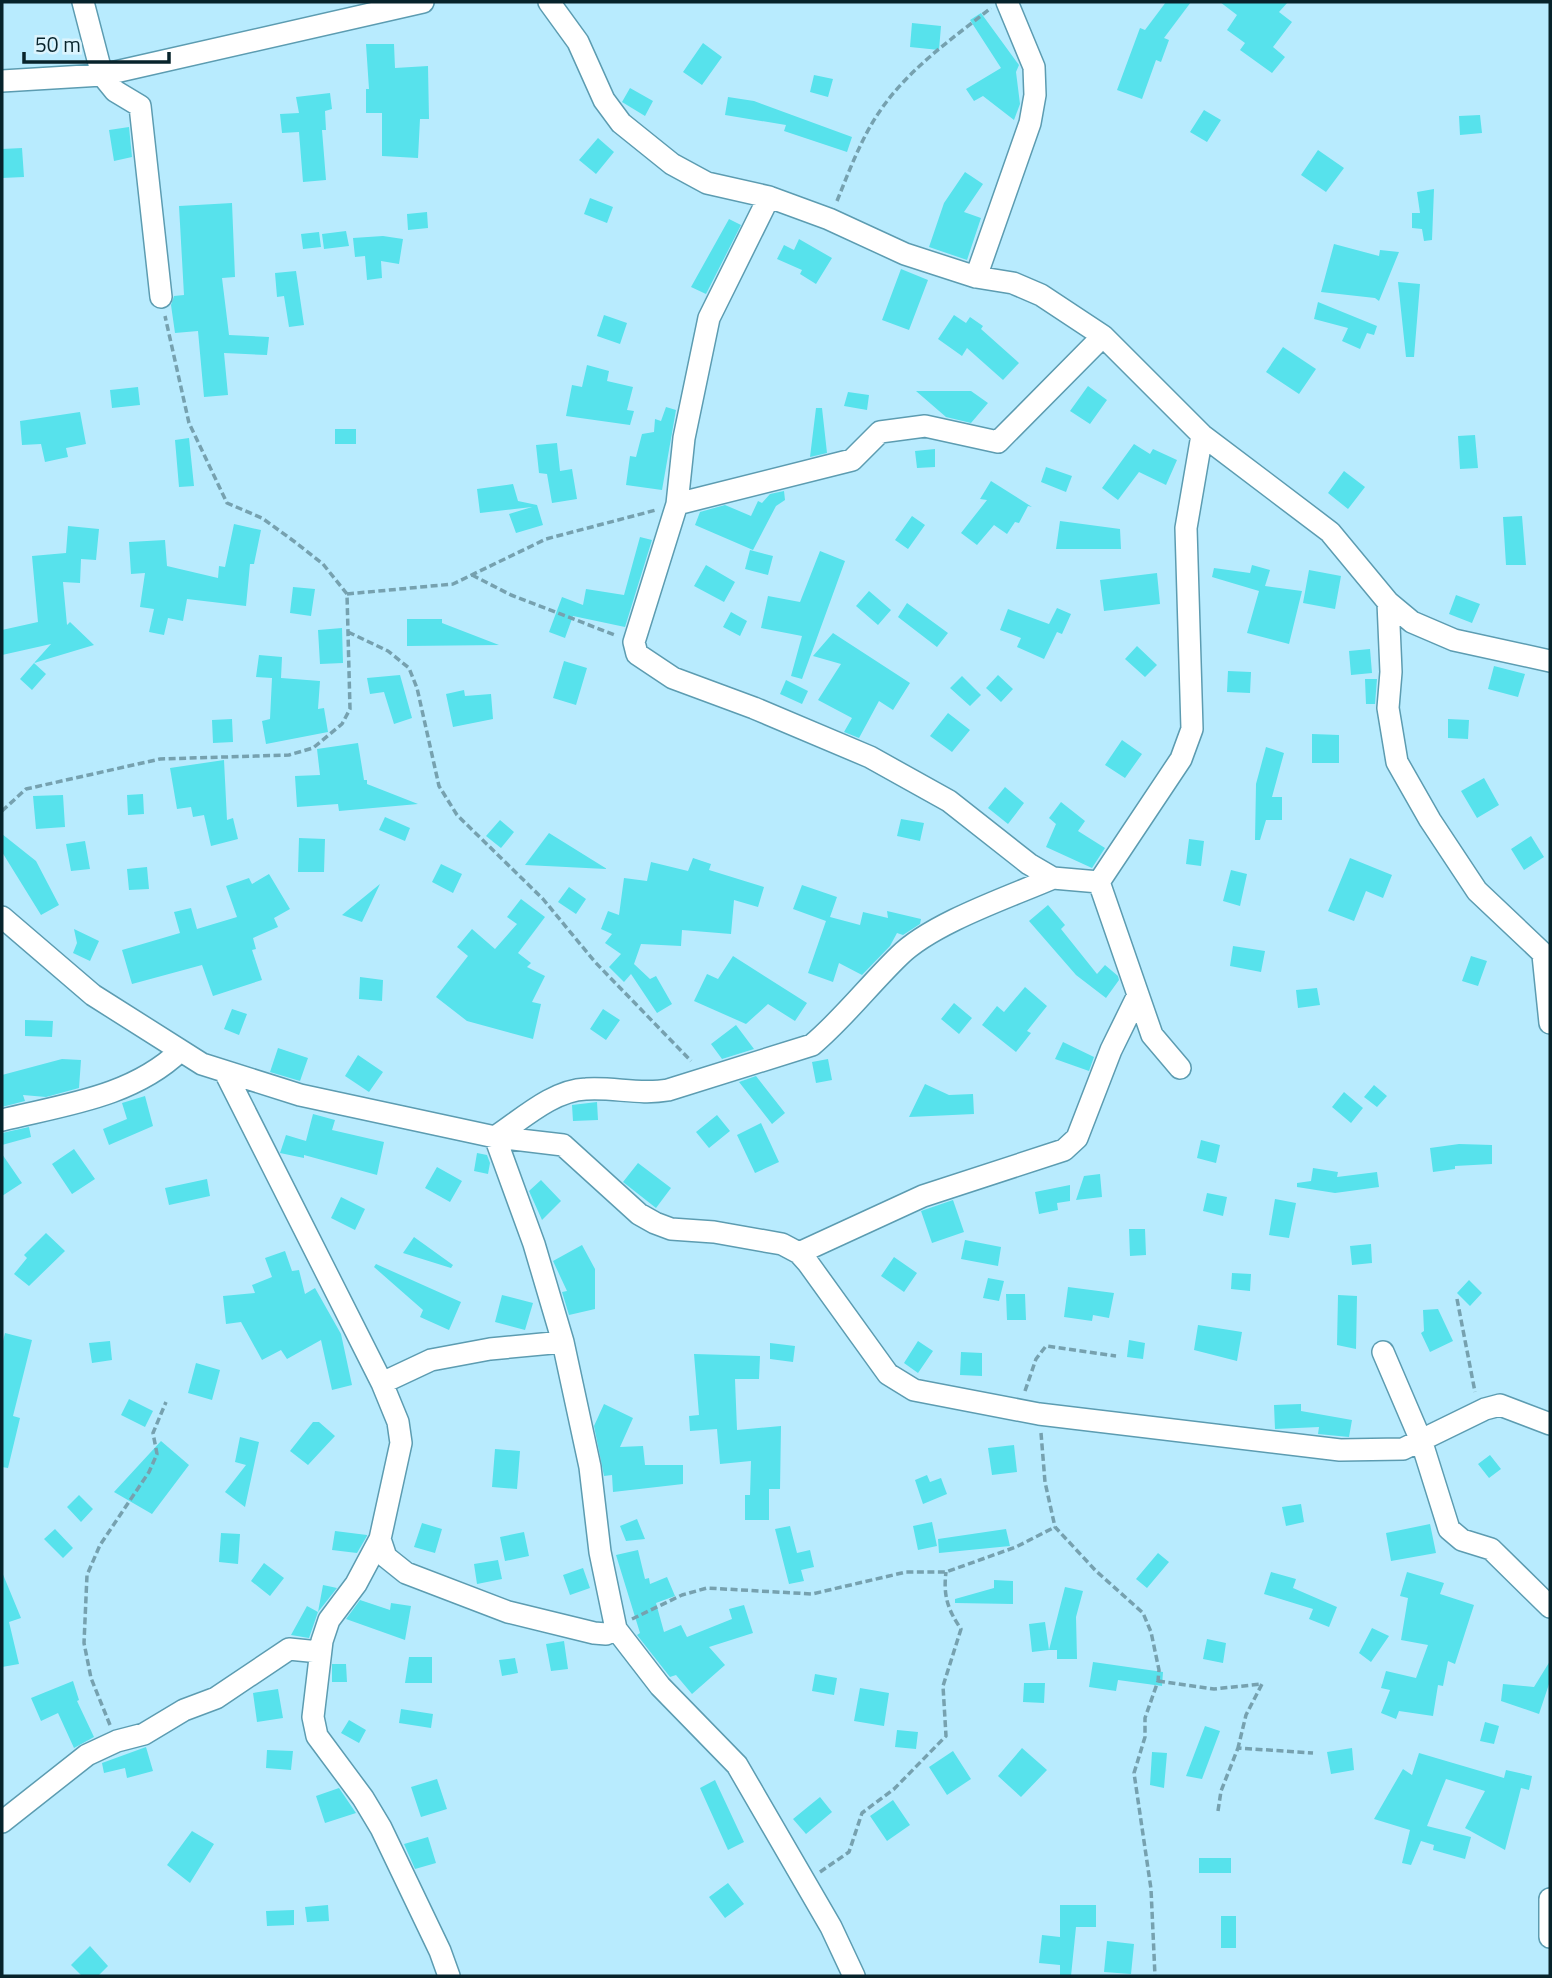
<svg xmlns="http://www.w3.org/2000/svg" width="1552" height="1978" viewBox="0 0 1552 1978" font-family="'Titillium Web',sans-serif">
<rect width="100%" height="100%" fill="#b8ebfe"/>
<path fill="#57e2ec" d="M1166 2H1191L1164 38 1169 40 1161 62 1156 60 1142 99 1117 90 1140 28 1145 30Z
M1220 2H1288L1279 12 1292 22 1273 47 1285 57 1272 73 1240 50 1245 43 1227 30 1237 15Z
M981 13 1019 65 1016 72 1020 104 1014 120 983 96 974 101 966 89 1001 68 970 20Z
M912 23 941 26 939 50 910 47Z
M703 43 722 57 702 85 683 72Z
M366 44H394L395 68 428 66 429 119H420L418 158 382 156V113H366V89H369Z
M814 75 833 79 828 97 810 92Z
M630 88 653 101 645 116 622 102Z
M330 93 332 109 325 111 326 130H322L326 180 303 182 299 132 282 133 280 114 299 113 296 97Z
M728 97 754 101 852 137 847 152 784 131 786 125 725 115Z
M1204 110 1221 120 1207 142 1190 132Z
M1480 115 1482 133 1460 135 1459 116Z
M129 127 132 157 114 161 109 130Z
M598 138 614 152 596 174 579 160Z
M22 148 24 177 2 178V149Z
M1318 150 1344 168 1326 192 1301 175Z
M965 172 983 184 964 212 981 218 967 260 929 247 944 203Z
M1434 189 1432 240 1424 241 1422 229 1412 228V213H1420L1417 192Z
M590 198 613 207 607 223 584 214Z
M232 203 235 277 222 278 229 335 269 337 267 355 224 353 228 395 204 397 198 331 175 333 171 305 174 296 184 295 179 206Z
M427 212 428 228 408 230 407 214Z
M729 219 741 225 706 294 691 287Z
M346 231 349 246 324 249 322 234Z
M319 232 321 247 303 249 301 234Z
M383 236 403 239 399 264 381 261 382 278 367 280 365 256 355 257 353 238Z
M799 239 832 258 816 284 800 274 802 270 777 259 784 245 794 250Z
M1334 244 1379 256 1380 250 1399 252 1379 301 1375 298 1321 292Z
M901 269 928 280 909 330 882 320Z
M296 271 304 325 289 327 284 296 277 297 275 273Z
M1398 282 1420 284 1414 357H1406Z
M1318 302 1377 326 1374 335 1367 333 1360 349 1342 341 1348 328 1314 319Z
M604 315 627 323 620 344 597 336Z
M954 315 966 323 970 317 983 326 981 329 1019 363 1003 380 967 348 962 356 938 339Z
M1283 347 1316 369 1299 394 1266 372Z
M587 365 609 371 607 381 633 387 627 410 634 411 630 425 566 416 572 385 582 387Z
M1088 386 1107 400 1090 424 1070 411Z
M138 387 140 405 112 408 110 390Z
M916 391H971L988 403 971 423 946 417Z
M848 392 869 395 867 410 844 406Z
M666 407 676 410 662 490 626 485 630 456 636 457 642 434 654 432 655 419 661 421Z
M816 408H822L827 453 810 457Z
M80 412 86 444 66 448 68 457 45 462 41 444 22 445 20 421Z
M335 429H356V444H335Z
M1475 435 1478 468 1460 469 1458 436Z
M189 438 194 486 179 487 175 440Z
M557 443 560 471 572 469 577 499 552 503 547 474 539 473 536 445Z
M1134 444 1150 454 1153 449 1177 460 1166 485 1139 472 1118 500 1102 488Z
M935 449V467L917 468 915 451Z
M1046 467 1072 476 1066 492 1041 482Z
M1344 471 1365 487 1348 509 1328 493Z
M991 481 1032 507 1028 506 1019 523 1015 522 1007 534 994 525 977 545 961 533 987 500 980 499Z
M513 484 518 501 537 505 543 525 516 533 509 514 532 507 480 513 477 489Z
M784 491 785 500 776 506 753 550 695 525 700 512 725 505 751 516 758 501 762 503 770 494Z
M912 516 925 525 908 549 895 540Z
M1522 516 1526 565H1506L1503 517Z
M1060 521 1120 529 1121 549H1056Z
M234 524 261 530 254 564H250L246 606 187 599 183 621 168 618 164 635 149 632 154 609 140 607 145 573 131 574 129 542 165 540 167 566 218 578 219 566 225 567Z
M68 526 99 529 96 560 81 559 80 583 63 582 67 625 70 622 94 645 34 663 51 644 2 655V630L38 622 32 556 66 553Z
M640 537 652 540 625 627 573 616 565 638 549 632 562 597 583 605 586 589 624 595Z
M750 550 773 556 768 575 745 569Z
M820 551 845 561 802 679 791 676 802 636 761 628 768 596 800 602Z
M706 565 735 582 724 602 694 586Z
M1252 565 1270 570 1265 586 1302 591 1289 644 1247 633 1259 591 1212 577 1214 568 1250 573Z
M1309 570 1341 576 1335 609 1303 603Z
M1157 573 1160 604 1104 611 1100 580Z
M293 587 315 589 311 616 290 613Z
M869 591 891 610 878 625 856 606Z
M1456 595 1480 604 1472 623 1449 614Z
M907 603 948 633 937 647 898 617Z
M1057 608 1071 614 1062 634 1057 632 1044 659 1017 647 1021 638 1000 630 1008 609 1049 624Z
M731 612 747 621 740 636 723 627Z
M407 619H442V623L499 645 407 646Z
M342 628 343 663 320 664 318 630Z
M833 633 910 683 893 710 879 701 859 738 844 732 852 718 818 700 841 664 813 656Z
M1137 646 1157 665 1145 677 1125 659Z
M1370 649 1372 673 1351 675 1349 651Z
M259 655 282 657 281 678 320 681 318 709 324 708 328 732 266 744 262 721 270 719 272 678 256 677Z
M564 661 587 668 576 705 553 698Z
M34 663 46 674 32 690 20 679Z
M1494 666 1525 674 1518 697 1488 689Z
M1228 671 1251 672 1250 693 1227 692Z
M400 675 412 718 394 724 384 692 370 694 367 678Z
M998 675 1013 689 1001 702 986 688Z
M962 676 981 695 970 706 950 688Z
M1365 679H1377L1375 704H1366Z
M786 680 808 691 802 704 780 694Z
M464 690 465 696 491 694 493 719 453 727 446 694Z
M948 713 970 730 952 752 930 736Z
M232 719 233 742 213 743 212 720Z
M1448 719 1469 720 1468 739 1448 738Z
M1312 734 1339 735V763H1312Z
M1122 740 1142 754 1125 778 1105 765Z
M358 743 364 780H367V784L418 804 339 811 338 804 297 807 295 776 320 775 317 749Z
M1266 747 1284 753 1272 797H1282V820H1266L1260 840H1255L1256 784Z
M224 760 227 820 233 818 238 839 211 846 204 815 193 817 191 807 177 809 170 768Z
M1484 778 1499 805 1477 818 1461 791Z
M1005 787 1024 803 1008 824 988 808Z
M143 794 144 814 128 815 127 795Z
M63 795 65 827 36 829 33 796Z
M1061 802 1085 821 1078 831 1105 848 1092 868 1046 847 1056 824 1049 818Z
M385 817 410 828 405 841 379 830Z
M901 819 924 823 920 841 897 836Z
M500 820 514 832 501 848 486 836Z
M549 833 607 869 525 865Z
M2 834 36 861 59 905 41 915 2 852Z
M1531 836 1544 857 1524 870 1511 849Z
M299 838 325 839 324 872H298Z
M1189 839 1204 841 1201 866 1186 864Z
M85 841 90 869 71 871 66 844Z
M693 858 711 864 709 870 764 887 758 907 734 900 731 934 682 930 681 946 641 944 634 964 650 979 656 976 672 1004 657 1013 631 974 624 982 609 967 621 954 605 943 612 934 601 929 608 911 619 915 624 878 647 881 651 862 688 871Z
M1350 858 1392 875 1383 898 1366 891 1354 921 1328 911Z
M441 864 462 874 453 893 432 882Z
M147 867 149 889 129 890 127 869Z
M1231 870 1247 874 1240 906 1223 901Z
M269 874 290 909 274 918 278 927 253 938 256 949 252 950 262 980 213 996 202 965 132 984 122 950 180 933 174 912 191 908 197 929 237 917 226 886 249 878 252 884Z
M380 884 362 922 342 915Z
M802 885 837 897 830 917 860 925 863 912 888 918 887 911 921 919 920 924 903 935 897 933 890 946 862 975 839 963 833 982 808 973 826 921 793 909Z
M569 887 586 899 576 914 558 902Z
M521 899 545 917 518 953 531 963 527 967 545 976 532 1002 541 1004 533 1039 467 1021 436 997 468 956 457 947 472 929 495 949 517 924 507 917Z
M1048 905 1065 925 1061 929 1097 974 1105 965 1118 976 1119 980 1106 998 1076 975 1029 921Z
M74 929 99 941 90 961 73 953 77 943Z
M1233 946 1265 951 1261 972 1230 966Z
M733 956 807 1003 795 1021 768 1004 746 1024 694 1001 707 974 718 979Z
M1471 956 1487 961 1478 986 1462 981Z
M360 977 383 980 382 1001 359 999Z
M1025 987 1047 1006 1027 1031 1031 1033 1016 1052 982 1025 997 1006 1004 1012Z
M1317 988 1320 1005 1298 1008 1296 990Z
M954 1003 972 1018 959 1034 941 1019Z
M232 1009 247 1014 239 1035 224 1029Z
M603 1009 620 1020 606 1040 590 1029Z
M25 1020 53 1021 52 1037 25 1036Z
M736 1025 754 1049 722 1059 711 1044Z
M1063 1042 1094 1057 1089 1071 1055 1059Z
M278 1048 308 1058 300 1081 270 1072Z
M358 1055 383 1072 369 1092 345 1076Z
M62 1059 81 1060 79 1088 46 1097 23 1095 25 1101 2 1107V1075Z
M828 1059 832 1080 816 1083 812 1062Z
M756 1076 785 1113 772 1124 739 1082Z
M925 1084 949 1095 973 1094 974 1114 909 1117Z
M1374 1085 1387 1096 1377 1107 1364 1097Z
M1344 1092 1363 1108 1351 1123 1332 1107Z
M145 1096 153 1126 109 1145 103 1129 127 1119 122 1103Z
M597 1102 598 1120 573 1121 572 1105Z
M313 1114 335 1120 332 1130 384 1142 377 1175 304 1155V1158L280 1153 286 1135 306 1141Z
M717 1115 730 1131 709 1148 696 1132Z
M761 1123 779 1162 755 1173 737 1135Z
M29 1127 31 1137 2 1145V1133Z
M1201 1140 1220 1145 1216 1163 1197 1158Z
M1459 1144 1492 1145V1164L1455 1166V1169L1433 1172 1430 1148Z
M74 1149 95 1179 72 1194 52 1164Z
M477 1153 487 1155 490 1163 488 1174 474 1171Z
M2 1154 22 1183 2 1196Z
M638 1163 671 1188 656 1208 623 1182Z
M437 1167 462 1181 450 1202 425 1188Z
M1313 1168 1338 1172 1337 1177 1377 1172 1379 1187 1335 1193 1297 1187V1183L1311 1181Z
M1100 1174 1102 1197 1076 1200 1084 1176Z
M207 1179 210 1196 169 1205 165 1188Z
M541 1180 561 1201 542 1220 529 1191Z
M1070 1185V1201L1057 1203 1058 1210 1039 1214 1035 1192Z
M1207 1193 1227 1197 1223 1216 1203 1211Z
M341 1197 365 1209 355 1230 331 1218Z
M1275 1199 1296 1203 1289 1238 1269 1235Z
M953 1200 964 1232 932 1243 921 1211Z
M1129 1229H1145L1146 1255 1130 1256Z
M46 1233 65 1251 29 1286 14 1274 27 1258 24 1255Z
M414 1237 453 1265 451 1268 403 1253Z
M965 1240 1001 1247 998 1266 961 1259Z
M1371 1244 1372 1263 1352 1265 1350 1246Z
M582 1245 595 1269V1309L569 1315 562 1292 567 1291 553 1261Z
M285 1251 292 1271 299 1270 305 1294 315 1288 341 1334 352 1385 332 1390 321 1340 287 1359 281 1350 262 1360 241 1322 226 1324 223 1296 255 1293 252 1285 272 1277 265 1258Z
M894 1257 917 1273 904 1292 881 1276Z
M376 1264 461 1302 449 1330 420 1317 423 1310 374 1267Z
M1232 1273 1251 1274 1250 1291 1231 1289Z
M988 1278 1004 1281 999 1301 983 1298Z
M1469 1280 1482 1293 1470 1306 1457 1293Z
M1068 1287 1114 1293 1109 1318 1093 1315 1092 1321 1064 1317Z
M1006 1294H1025L1026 1320H1007Z
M502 1295 533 1303 525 1330 495 1322Z
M1338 1295 1357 1296 1356 1349 1337 1345Z
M1438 1309 1453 1341 1430 1352 1421 1333 1424 1331 1423 1310Z
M1198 1325 1242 1332 1237 1361 1194 1350Z
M5 1333 32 1340 13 1416 20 1418 8 1468 2 1467V1345Z
M1129 1340 1145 1343 1143 1359 1127 1357Z
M110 1341 112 1360 92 1363 89 1343Z
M918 1341 933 1351 918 1373 904 1363Z
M770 1343 795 1346 793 1362 770 1359Z
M961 1352 982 1353V1376L960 1375Z
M694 1354 760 1356 759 1379H735L737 1430 781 1426 780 1489H769V1520H745V1495H750L751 1461 720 1464 717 1429 690 1431 689 1416 699 1415Z
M196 1363 220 1370 212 1400 188 1393Z
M129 1399 153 1411 145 1427 121 1415Z
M604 1404 633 1418 620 1447 643 1446 645 1465H683V1484L613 1492 612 1475 604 1476 594 1426Z
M1301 1404V1411L1352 1420 1349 1437 1318 1434 1319 1427 1275 1429 1274 1405Z
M313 1422H319L335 1436 308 1465 290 1451Z
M240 1437 259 1442 245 1507 225 1492 246 1465 235 1462Z
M161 1441 189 1465 152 1514 114 1492Z
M1014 1445 1017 1472 992 1475 988 1448Z
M495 1449 520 1451 517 1489 492 1487Z
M1490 1455 1501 1469 1489 1478 1478 1464Z
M927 1475 930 1482 941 1478 947 1494 923 1504 915 1480Z
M79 1495 93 1509 81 1522 67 1507Z
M1301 1504 1304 1522 1286 1526 1282 1507Z
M637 1519 645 1539 626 1541 620 1526Z
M932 1522 937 1546 918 1550 913 1526Z
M422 1523 442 1529 435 1553 414 1547Z
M1430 1524 1436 1553 1391 1561 1386 1533Z
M790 1526 797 1553 810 1550 814 1567 801 1570 804 1581 789 1584 775 1529Z
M55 1529 73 1548 63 1558 44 1539Z
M1006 1529 1010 1546 939 1553 938 1539Z
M335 1531 367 1535V1536L357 1553 332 1550Z
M524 1532 529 1556 505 1561 500 1537Z
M221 1533 240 1534 238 1564 219 1562Z
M638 1550 645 1579 649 1578 650 1584 667 1577 675 1596 656 1603 664 1632 681 1625 687 1637 732 1619 729 1609 744 1605 753 1633 709 1647 725 1665 692 1694 676 1675 670 1677 637 1635 640 1633 616 1555Z
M1158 1553 1169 1562 1147 1588 1136 1579Z
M498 1560 502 1579 477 1584 474 1564Z
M264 1563 284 1578 270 1596 251 1581Z
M583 1568 590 1588 570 1595 563 1575Z
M2 1572 21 1618 9 1622 19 1664 2 1667Z
M1271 1572 1296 1579 1293 1588 1337 1607 1329 1627 1309 1619 1313 1609 1264 1594Z
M1407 1572 1444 1583 1440 1594 1474 1605 1455 1664 1448 1661 1443 1686 1438 1685 1433 1716 1399 1711 1396 1719 1381 1713 1390 1690 1381 1688 1386 1671 1416 1678 1428 1645 1401 1640 1408 1598 1400 1596Z
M994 1580 1013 1581V1604L955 1603V1599L994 1588Z
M323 1585 337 1588 318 1612 309 1638 291 1635 307 1606 318 1612Z
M1065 1587 1083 1591 1076 1617 1077 1659H1057V1650H1049Z
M360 1600 390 1610 391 1603 411 1606 405 1640 346 1619Z
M1045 1622 1049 1650 1032 1652 1029 1624Z
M1372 1628 1389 1636 1371 1662 1359 1653Z
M1207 1639 1226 1643 1223 1663 1203 1659Z
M564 1641 568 1669 551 1671 546 1644Z
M409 1657H432V1683H405Z
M515 1658 518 1673 502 1676 499 1660Z
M1550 1661V1681L1539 1714 1501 1701 1503 1684 1534 1687Z
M1093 1662 1163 1672 1162 1686 1118 1680 1116 1691 1089 1687Z
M332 1664H346L347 1682H332Z
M815 1674 837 1678 834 1695 812 1691Z
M73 1681 79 1700 77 1701 94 1737 74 1748 58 1713 41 1721 31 1698Z
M1024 1683H1045L1044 1703 1023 1702Z
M860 1688 889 1693 884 1726 854 1721Z
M278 1689 283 1718 257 1722 253 1693Z
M401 1709 433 1714 431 1728 399 1723Z
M349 1720 366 1730 359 1743 341 1733Z
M1485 1722 1499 1726 1494 1744 1480 1741Z
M1205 1726 1220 1731 1202 1779 1186 1776Z
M897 1730 918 1732 916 1749 895 1747Z
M146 1747 153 1771 127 1778 125 1768 104 1773 102 1763Z
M1022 1748 1047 1770 1021 1797 998 1776Z
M1352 1748 1354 1770 1331 1774 1327 1752Z
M267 1750 293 1751 291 1770 266 1768Z
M953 1751 971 1779 947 1795 929 1767Z
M1152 1752 1167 1753 1164 1788 1150 1785Z
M1419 1753 1504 1778 1506 1770 1532 1776 1529 1790 1521 1788 1505 1850 1465 1828 1485 1791 1446 1779 1427 1826 1471 1837 1465 1859 1433 1850 1434 1845 1421 1841 1411 1865 1402 1863 1410 1830 1374 1819 1403 1769 1412 1775Z
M437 1779 447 1809 421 1817 411 1787Z
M715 1780 744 1842 728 1850 700 1788Z
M339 1788 356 1813 325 1823 316 1796Z
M820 1797 832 1812 806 1834 793 1819Z
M893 1800 910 1825 887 1841 870 1816Z
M192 1831 214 1844 190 1883 167 1865Z
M428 1837 436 1863 415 1869 404 1844Z
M1199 1858H1231V1873H1199Z
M728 1883 744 1904 725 1918 709 1897Z
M328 1905 329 1921 307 1922 305 1907Z
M1060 1905H1096V1927H1076L1071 1976H1060V1965L1039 1963 1042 1935 1060 1937Z
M294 1910V1925L267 1926 266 1911Z
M1221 1916H1236V1948H1221Z
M1107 1941 1134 1944 1131 1974 1104 1972Z
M90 1946 108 1966 98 1976H82L71 1965Z"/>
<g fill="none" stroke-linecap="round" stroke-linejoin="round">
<defs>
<path id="minor" d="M83 2 102 75 115 91 140 106 161 297
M549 2 578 42 604 100 621 123 672 164 707 183 769 197 829 219 905 254 976 277 1013 283 1041 295 1103 336 1202 435 1330 532 1388 602 1412 622 1454 640 1550 661
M2 81 102 75 423 2
M769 197 709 318 684 438 677 504 634 642 637 654 673 678 754 708 870 757 949 801 1029 864 1053 878 1099 882
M976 277 1030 123 1035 95 1034 67 1007 2
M677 504 852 460 880 432 925 426 998 442 1103 336
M1388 602 1391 672 1388 708 1397 762 1430 820 1477 891 1550 960
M2 917 93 995 202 1064 300 1095 495 1137 563 1145 639 1214 655 1223 671 1229 714 1232 782 1244 799 1253 808 1263 888 1374 914 1390 1039 1414 1340 1450 1403 1449 1485 1409 1500 1405 1550 1424
M1543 955 1550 1023
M1180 1068 1152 1035 1099 882 1181 759 1192 729 1186 528 1202 435
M226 1074 382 1383 398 1422 401 1443 380 1539 386 1557 406 1573 508 1612 594 1633 606 1634 616 1629
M2 1120C63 1105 132 1097 180 1051
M495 1137 534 1244 563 1342 590 1467 600 1552 616 1629 660 1686 737 1765 831 1927 854 1976
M495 1137C521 1120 553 1090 586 1089 614 1087 639 1095 668 1090L812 1045C844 1018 869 985 899 956 932 923 1009 897 1053 878
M799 1253 923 1196 1064 1150 1077 1138 1111 1050 1138 995
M1383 1352 1422 1443 1449 1529 1462 1540 1491 1549 1550 1607
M382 1383 431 1360 490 1349 563 1342
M380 1539 356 1584 329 1620 322 1641 313 1717 317 1736 363 1798 381 1828 440 1951 449 1976
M2 1822 87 1755 117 1741 144 1734 184 1710 216 1698 289 1649 319 1652
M1550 1899V1937"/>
</defs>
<use href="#minor" stroke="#5c9cb1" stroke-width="24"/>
<path stroke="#76a1af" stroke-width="3.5" stroke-dasharray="7 3.5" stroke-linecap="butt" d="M837 201C850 169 862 136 882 108 910 68 953 38 991 8
M472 575 511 595 615 635
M347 594 453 584 546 539 656 510
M348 632 388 651 409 668 417 688 439 786 457 815 543 899 595 962 691 1061
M2 811 26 789 160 759 289 755 313 748 342 724 350 709 347 594 323 564 295 542 262 518 227 503 189 423 165 316
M1457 1299 1475 1392
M1025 1391 1036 1359 1046 1346 1116 1356
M1041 1433 1045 1482 1055 1527 1096 1571 1143 1613 1151 1632 1159 1670 1158 1681 1145 1718V1737L1134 1773 1151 1889 1155 1976
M632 1619 682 1595 707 1588 812 1594 906 1572H946L1016 1547 1055 1527
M1158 1681 1214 1689 1262 1684 1246 1715 1238 1748
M110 1725 91 1678 84 1643 87 1575 100 1545 149 1472 157 1454 153 1433 166 1402
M1218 1811 1221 1791 1238 1748 1313 1753
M820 1872 849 1852 862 1813 894 1789 946 1736 943 1686 961 1629C948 1610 943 1596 946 1572"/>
<use href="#minor" stroke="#fff" stroke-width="21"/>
</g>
<rect width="1552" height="1978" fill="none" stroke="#07232b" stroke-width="7"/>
<path d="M24 52v10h145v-10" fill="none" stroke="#07232b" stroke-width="3.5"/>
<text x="35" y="52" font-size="21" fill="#07232b" stroke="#dbf4fd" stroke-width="5" paint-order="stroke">50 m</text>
</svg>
